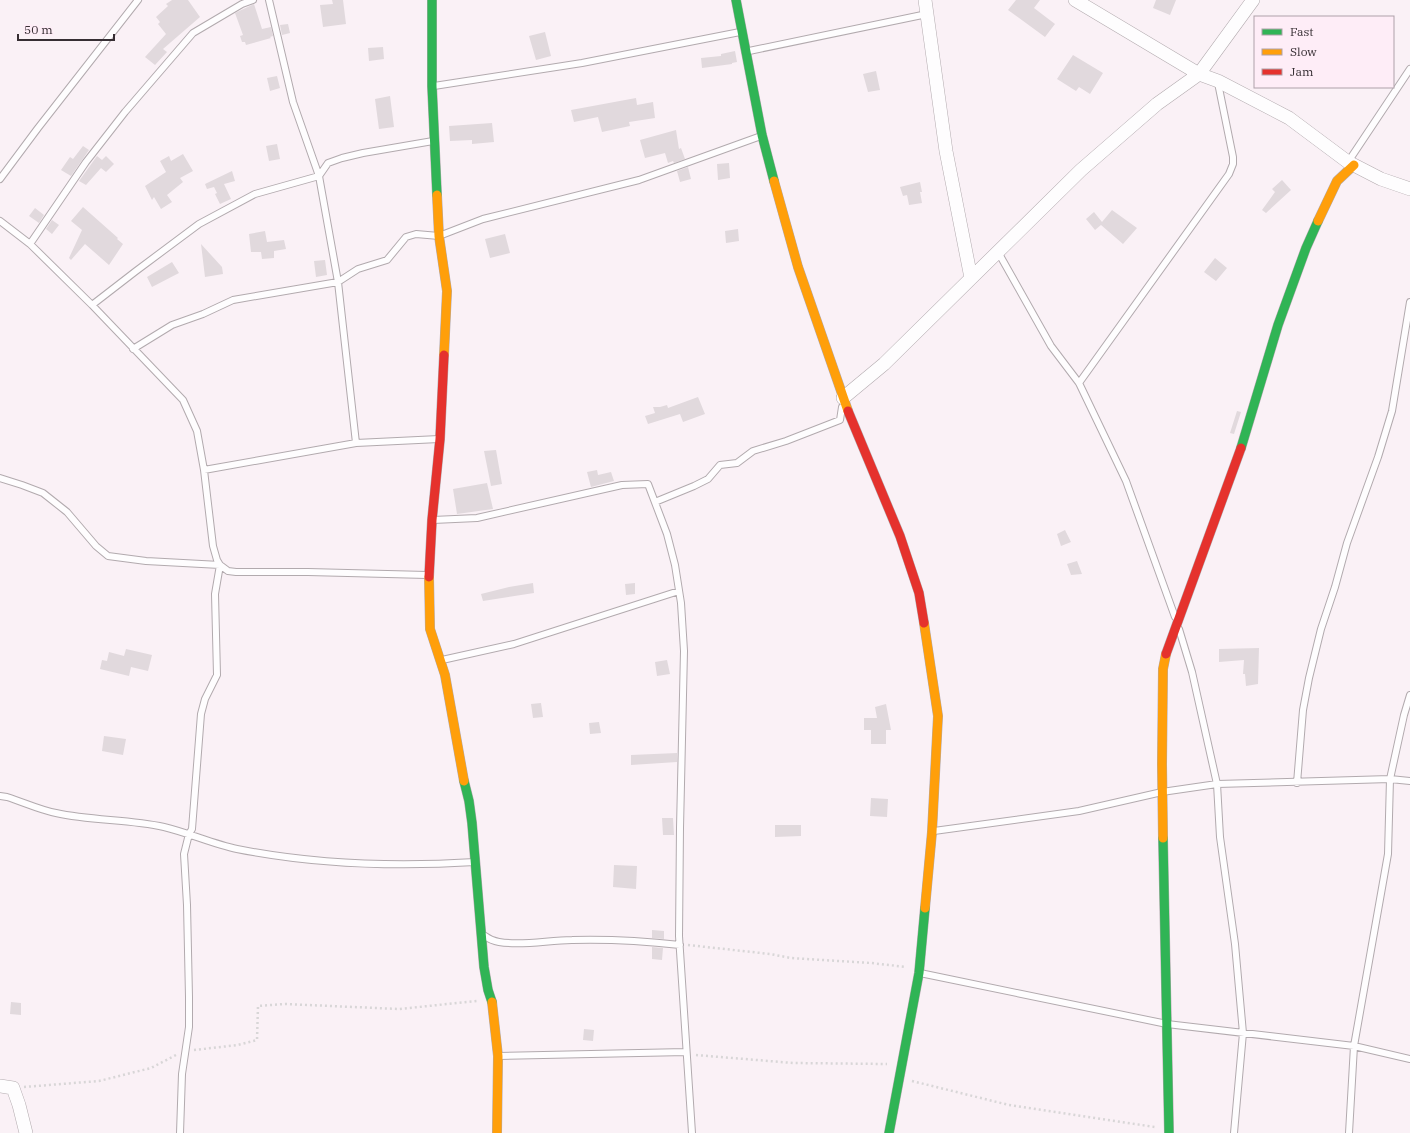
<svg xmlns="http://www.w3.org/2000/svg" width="1410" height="1133" viewBox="0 0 1410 1133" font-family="'IBM Plex Serif',serif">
<rect width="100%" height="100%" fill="#faf1f6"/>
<path fill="#e1d9dd" d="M172 0H188L200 17 163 49 167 52 155 65 145 57 166 34 158 24 160 22 156 17 168 6 166 4Z
M332 0H343L346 24 323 27 320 5 333 4Z
M1016 0H1040L1034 8 1055 24 1045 37 1008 10Z
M1156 0H1176L1170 15 1153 8Z
M254 4 262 29 271 27 273 36 270 37 271 38 246 45 245 42H242L240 36 243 35 235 13Z
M288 24 290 33 282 35 280 25Z
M545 32 551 56 536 60 529 36Z
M383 47 384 59 369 61 368 48Z
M735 51 737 62 732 63V64L702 68 701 58 721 56V54Z
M1073 55 1103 73 1090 94 1079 87 1076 91 1057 79Z
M876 71 880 90 868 92 863 74Z
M277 76 280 88 270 91 267 78Z
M390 96 394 127 379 129 375 99Z
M636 98 637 105 653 102 655 118 629 122 630 126 602 132 598 117 574 122 571 110Z
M492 123 494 142 472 144V140L450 141 449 126Z
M676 130 679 149 681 148 685 159 674 163 673 161 668 163 665 153 645 158 640 140Z
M277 144 280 159 269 161 266 146Z
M83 146 89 150 71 176 61 170 70 157 73 159Z
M183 154 193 171 180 178 183 182 167 195 172 202 161 209 154 197 152 200 145 186 166 172 160 161 169 156 171 161Z
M97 156 102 160 106 156 114 164 106 172 101 168 86 185 79 181Z
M729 163 730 178 718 180 717 164Z
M688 167 691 179 680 182 677 171Z
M232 171 235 181 224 184 231 199 220 204 215 194 217 193 214 187 207 189 205 184Z
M1282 180 1291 190 1266 213 1262 210 1275 192 1272 189Z
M920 182 922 192H920L922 203 909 205 907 195 903 196 900 187Z
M83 207 118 238 117 239 123 244 109 265 85 244 71 260 69 258 82 230 71 221Z
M35 208 44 215 39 223 29 216Z
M1112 210 1137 228 1123 244 1101 225 1095 230 1086 219 1094 212 1102 222Z
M52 220 59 225 52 234 46 229Z
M738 229 739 241 726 243 725 231Z
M265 231 267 242 284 240 286 249 274 251V258L262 259 261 252H251L249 234Z
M505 234 510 253 490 258 485 239Z
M201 244 222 267 223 274 205 277Z
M1215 258 1227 268 1216 281 1204 272Z
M325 260 327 275 316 277 314 261Z
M172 262 179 273 152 287 147 277Z
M698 397 705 414 683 422 680 414 648 424 645 416 655 413 653 407H660L667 405 668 408Z
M1237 411 1241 412 1234 434 1230 433Z
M496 450 502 484 491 486 484 451Z
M597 470 598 475 611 472 614 481 591 487 587 472Z
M487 483 493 509 457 514 453 489Z
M1065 530 1071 542 1061 546 1057 534Z
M1077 561 1082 574 1071 575 1067 564Z
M533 583 534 593 483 601 481 594 509 587Z
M635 583V594L626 595 625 584Z
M1259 648 1258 684 1246 686 1245 674H1243L1244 660 1219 662V649Z
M126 649 152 655 148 671 131 667 129 676 100 669 102 660 107 661 109 652 124 656Z
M667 660 670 674 657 676 655 662Z
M541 703 543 717 533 718 531 704Z
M886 704 891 730H886V744H871V730H864V718H877L875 707Z
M599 722 601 733 590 734 589 723Z
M104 736 126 739 123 755 102 751Z
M677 753V762L631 765V755Z
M871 798 888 799 887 817 870 816Z
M662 818H673L674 835H663Z
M775 825H801V836L775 837Z
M614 865 637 866 636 889 613 887Z
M652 930 664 931V939L652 938Z
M652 947 663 948 662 960 652 959Z
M11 1002 21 1003V1015L10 1014Z
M584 1029 594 1030 593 1041 583 1040Z"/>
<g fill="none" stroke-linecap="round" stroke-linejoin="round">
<defs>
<path id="lane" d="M269 0 293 102 319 176 338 282 356 443
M749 51 927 14
M434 86 582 63 740 32
M1348 162 1410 69
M0 179 38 128 138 0
M0 221 30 244 92 305 183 400 197 431 204 470 213 546 217 560 220 565 228 571 236 572H308L427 575
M30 244 86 162 125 112 193 33 242 4 253 0
M998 252 1051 346 1079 383 1126 481 1175 617
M92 305 136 271 199 224 255 194 319 176 328 163 342 158 363 153 433 141
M133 349 172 325 203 314 233 300 338 282 358 269 387 260 406 237 416 234 439 236 483 219 639 180 761 136
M1079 383 1229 174 1233 164V157L1218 83
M204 470 356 443 439 439
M0 478 22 485 43 493 67 512 96 546 108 556 146 561 220 565 215 594 217 675 205 699 201 714 192 829 189 834 184 854 187 905 189 997V1027L182 1074 180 1133
M655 502 694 486 708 479 720 465 737 463 753 451 786 441 840 420 842 407
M433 520 477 518 622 485 648 484 667 534 675 565 681 603 684 651 680 828 679 936 692 1133
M1179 629 1192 672 1217 784 1220 837 1235 944 1243 1033 1234 1133
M442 660 514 644 679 591
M1297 783 1303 710 1309 678 1321 629 1335 587 1347 543 1378 457 1392 411 1410 302
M0 796 7 797C23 802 40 810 56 813 92 821 129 819 164 827 189 833 213 844 237 849 313 864 397 867 475 862
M934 831 1079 811 1162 792 1217 784 1390 779 1410 781
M485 936C489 939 493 941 499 942 522 946 549 940 572 940 608 939 644 941 680 945
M920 973 1167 1024 1354 1046 1410 1059
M499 1056 686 1052
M1349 1133 1354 1046 1388 854 1390 779 1404 715 1410 695"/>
<path id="street" d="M925 0 946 151 971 278
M1075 0 1199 74 1218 81 1289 118 1348 162 1381 179 1410 189
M843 398 884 364 1081 170 1157 104 1199 74 1253 0
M0 1086 13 1088 19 1105 26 1133"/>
<path id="fast" d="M432 0V86L437 195
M736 0 762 135 774 181
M1241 448 1278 325 1306 248 1318 221
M464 781 469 801 472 823 484 967 488 990 492 1002
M1163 838 1169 1133
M889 1133 919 973 925 908"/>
<path id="slow" d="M774 181 798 267 848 411
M437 195 439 236 447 291 444 355
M1318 221 1337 181 1354 165
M429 577 430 629 445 675 464 781
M924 623 938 716 932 832 925 908
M1163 838 1162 764 1163 669 1166 654
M492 1002 498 1056 497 1133"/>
<path id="jam" d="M848 411 900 536 919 593 924 623
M429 577 432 520 440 439 444 355
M1166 654 1241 448"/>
</defs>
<use href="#lane" stroke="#b2aaae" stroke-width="8"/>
<use href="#street" stroke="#b2aaae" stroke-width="14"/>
<use href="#fast" stroke="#b2aaae" stroke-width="10"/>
<use href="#slow" stroke="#b2aaae" stroke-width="10"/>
<use href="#jam" stroke="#b2aaae" stroke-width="10"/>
<path stroke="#d8d6d7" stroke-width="2.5" stroke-dasharray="2 3" stroke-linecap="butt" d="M688 945 770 954 791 958 871 963 906 967
M194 1050 238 1045 257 1040 258 1006 285 1004 399 1009 477 1001
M696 1055 793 1063 887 1064
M912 1081 1009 1105 1155 1127
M24 1087 99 1081 151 1068 176 1055"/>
<use href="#lane" stroke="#fefdfe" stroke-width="6"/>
<use href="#street" stroke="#fefdfe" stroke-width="13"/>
<use href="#fast" stroke="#30b455" stroke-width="9"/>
<use href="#slow" stroke="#ff9f0a" stroke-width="9"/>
<use href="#jam" stroke="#e5322d" stroke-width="9"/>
</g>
<rect x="1254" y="16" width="140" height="72" fill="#feedf7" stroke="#aea1a9"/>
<rect x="1262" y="29" width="20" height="6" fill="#30b455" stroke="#aea1a9"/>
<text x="1290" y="36" font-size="12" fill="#362e33">Fast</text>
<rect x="1262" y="49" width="20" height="6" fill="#ff9f0a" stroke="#aea1a9"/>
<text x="1290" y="56" font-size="12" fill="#362e33">Slow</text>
<rect x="1262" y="69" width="20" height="6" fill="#e5322d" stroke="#aea1a9"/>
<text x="1290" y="76" font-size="12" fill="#362e33">Jam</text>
<path d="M18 34v6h96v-6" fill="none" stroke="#362e33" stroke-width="2"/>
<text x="24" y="34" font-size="12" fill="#362e33" stroke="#feedf7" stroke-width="3" paint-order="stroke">50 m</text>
</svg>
